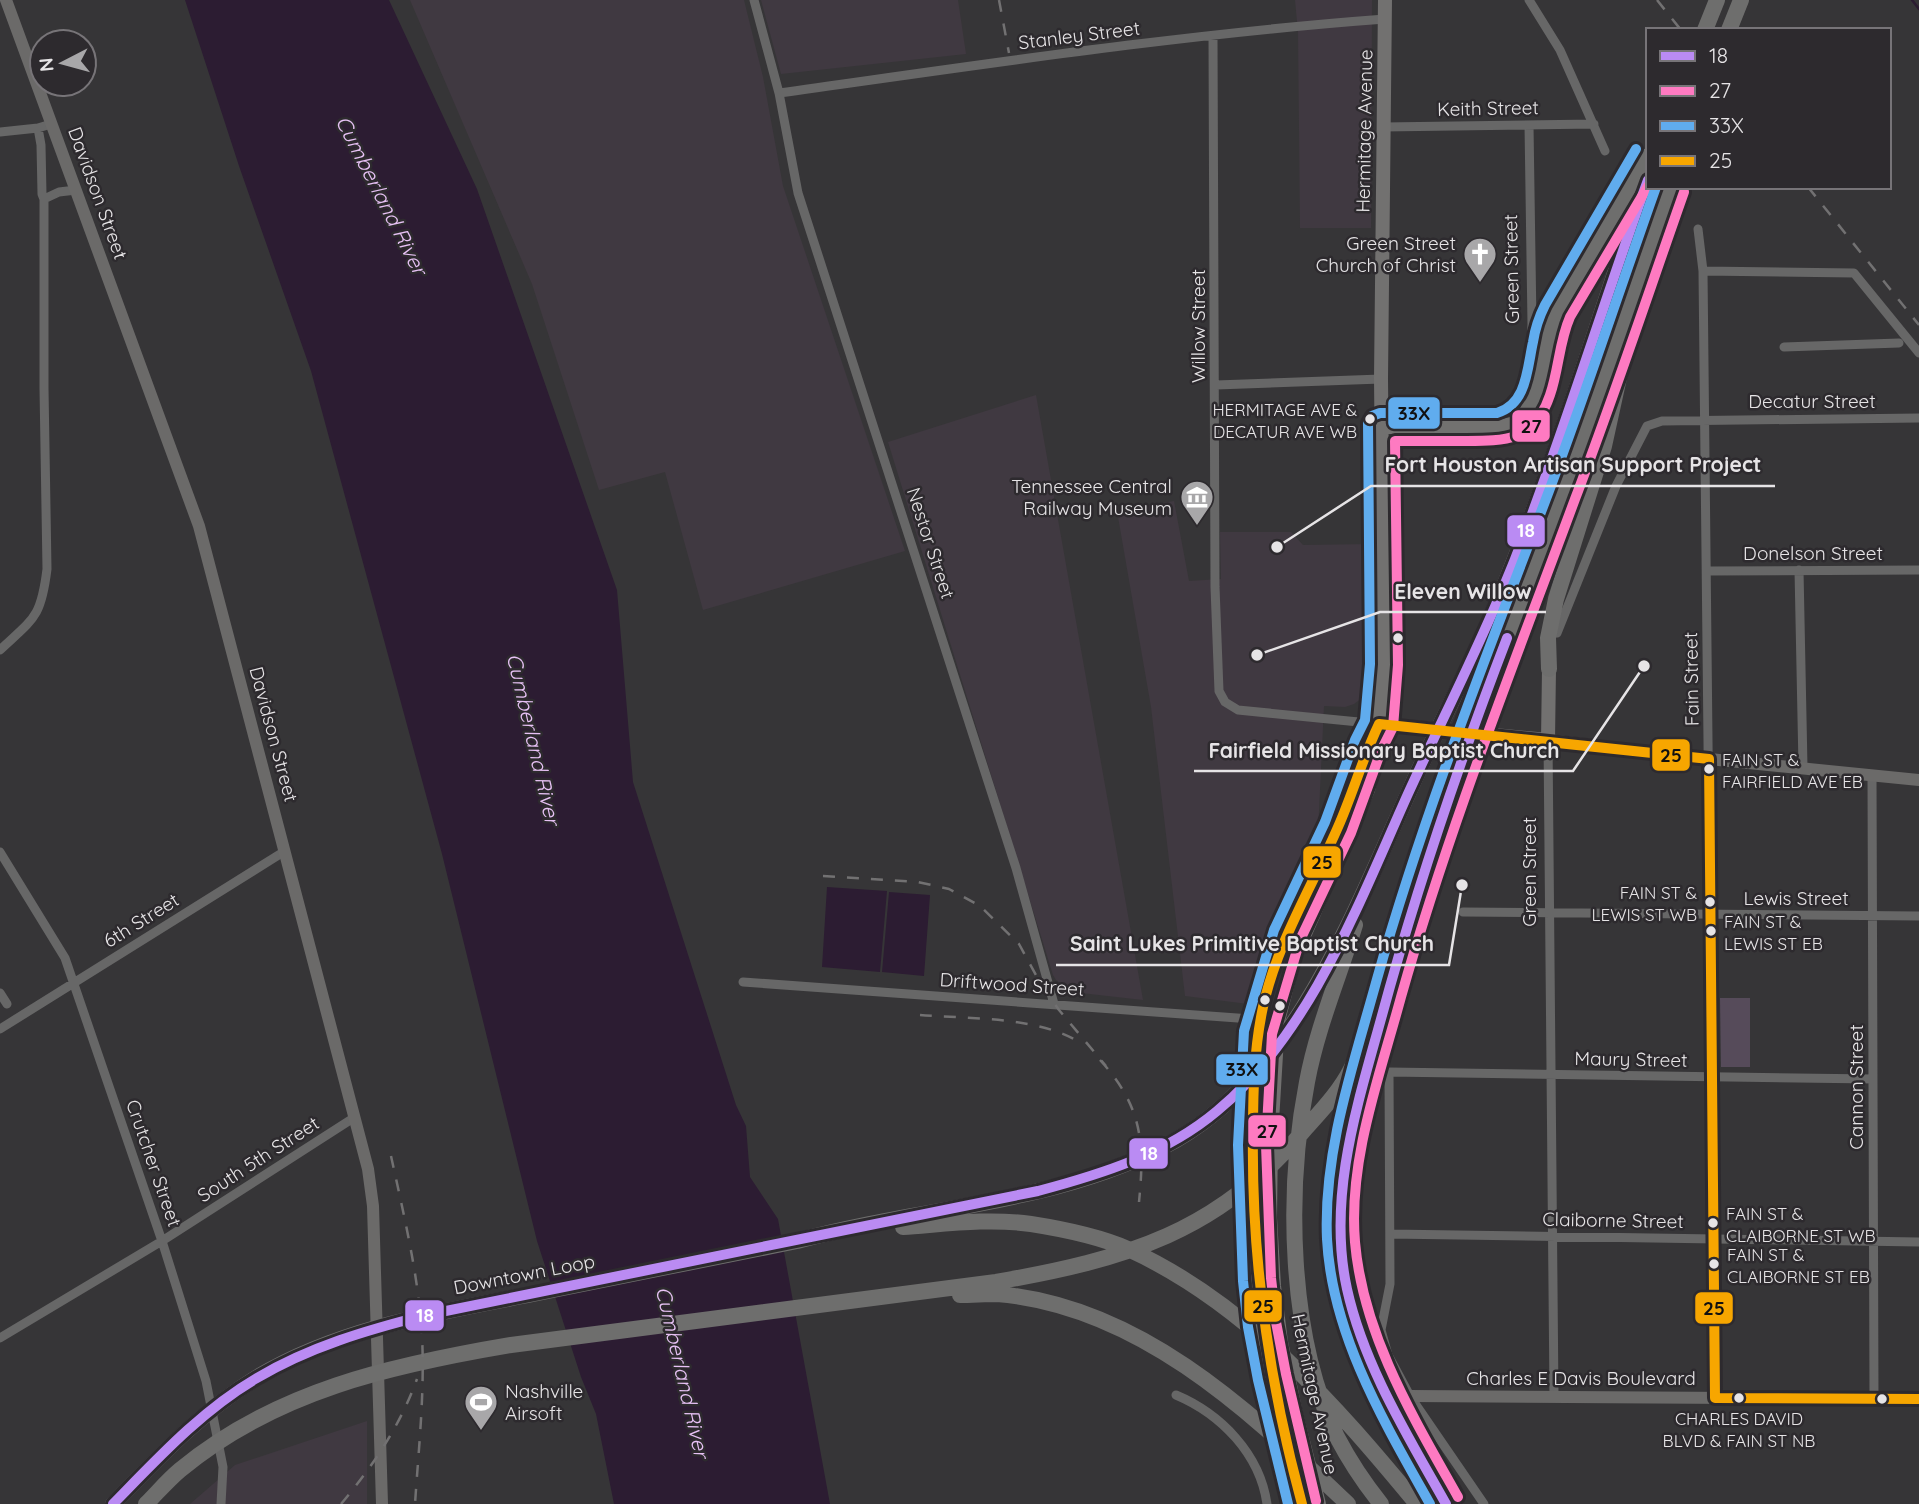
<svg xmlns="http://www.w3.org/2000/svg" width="1919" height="1504" viewBox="0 0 1919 1504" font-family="Quicksand,sans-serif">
<rect width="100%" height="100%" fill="#363537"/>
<path fill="#403941" d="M410 0H744L763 77 783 186 905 551 703 610 665 472 599 490 532 284Z
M761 0H958L966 54 781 74Z
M1295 0H1372L1371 228H1300L1298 32Z
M1036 395 1143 1000 1072 992 1056 980 1053 975 888 442Z
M1174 501 1189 581 1221 579 1220 532H1291L1303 545 1372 544 1371 683 1362 698 1354 704 1345 707 1324 706 1318 832 1286 897 1248 1004 1185 996 1151 707 1117 511Z
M367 1421V1504H190L235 1465Z"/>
<path fill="#564b5a" d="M1720 998H1750V1067H1721Z"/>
<path fill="#2c1c32" d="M185 0H389L477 189 617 590 633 782 736 1105 746 1126 750 1177 778 1219 830 1504H614L596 1414 581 1377 537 1241 442 854 311 371 239 166Z
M827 887 887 891 880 972 822 967Z
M889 892 930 895 924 976 882 972Z"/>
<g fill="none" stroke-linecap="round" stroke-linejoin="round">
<path stroke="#2c1c32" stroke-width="2.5" d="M1912 0 1919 9"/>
<path stroke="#676767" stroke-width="9" d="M754 0 779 93 798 193 1016 868 1054 1004
M1529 0 1560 50 1605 151
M1213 36 1215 587 1219 691 1225 702 1238 710 1379 724
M779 93C980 65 1182 34 1385 19
M1383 127 1594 124
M0 132 38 128 51 124
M44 199 59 192 76 190
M1698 229 1703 271
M1784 347 1899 343
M1216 385 1381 379
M1529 396 1532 324 1529 125
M1799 570 1803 767
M1707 571 1919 570
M1557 633 1616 486 1647 426 1662 421 1919 418
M0 650C34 618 41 618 47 569L44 388V199L42 194 41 145 38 128
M1548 740 1554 1397
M1872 775 1874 1399
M0 852 65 958 162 1241 206 1381 223 1467 221 1504
M1463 912 1919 916
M743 982 1278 1021
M0 993 7 1004
M0 1029 285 851
M1390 1234 1919 1242
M0 1338 162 1241 355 1117
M1176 1395C1221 1414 1260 1454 1267 1504
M1715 1398 1703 271 1854 273 1919 353
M1484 1504 1410 1396 1388 1355 1381 1330 1390 1284 1389 1072 1873 1079"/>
<path stroke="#6b6a69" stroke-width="12" d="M6 0 199 526 368 1169 373 1206 382 1504
M1548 740 1709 759 1919 780
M1410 1396 1919 1399"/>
<path stroke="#727170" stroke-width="14" d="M1381 427H1499L1515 423 1527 412
M1379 724 1548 740 1549 669
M1302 1504C1266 1379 1249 1251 1253 1121 1254 1092 1253 1060 1258 1031 1270 959 1307 895 1337 829 1352 795 1361 759 1378 725
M1319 1504 1296 1414 1281 1342 1274 1286 1270 1218 1271 1138 1278 1021 1294 959 1368 790 1380 745 1379 724 1384 665 1381 379 1385 0"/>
<path stroke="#6e6e6d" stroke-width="16" d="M1705 30 1717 0
M1729 30 1741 0
M1527 412 1540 381 1550 329 1564 297 1648 156
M1549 669 1548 638 1556 599 1604 446 1629 332
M1355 925C1339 977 1317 1028 1307 1082 1286 1190 1288 1337 1337 1437 1349 1460 1365 1484 1381 1504
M1394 970C1434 818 1494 673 1550 526 1593 414 1630 300 1671 187
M1378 1029 1356 1112 1342 1188 1341 1239 1347 1287 1357 1325 1378 1374 1446 1504
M903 1227C946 1224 988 1218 1031 1224 1063 1229 1098 1236 1128 1249 1247 1303 1336 1406 1417 1504
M960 1295C972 1295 985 1294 997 1294 1140 1306 1249 1411 1348 1504
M113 1504C157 1459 202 1411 256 1378 338 1328 440 1312 533 1294 621 1276 709 1259 797 1241 922 1206 1060 1205 1176 1140 1294 1073 1354 912 1408 794 1431 742 1457 692 1481 640 1497 604 1512 567 1526 530 1571 415 1605 295 1648 179
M146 1504C157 1493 168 1480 180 1470 275 1391 392 1365 511 1345L996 1282C1126 1259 1219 1233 1306 1128 1322 1110 1340 1091 1351 1069 1370 1035 1382 997 1396 961"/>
<path stroke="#727172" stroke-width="2.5" stroke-dasharray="12 12" stroke-linecap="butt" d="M999 0 1009 53
M1657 0 1681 30
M1808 187 1919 325
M823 876 918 882 949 889 980 906 1019 944 1043 988 1059 1010 1106 1066
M920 1015C969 1019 1041 1016 1082 1044
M1100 1060C1142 1106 1145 1142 1139 1202
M391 1156C403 1211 416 1265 421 1321 426 1382 419 1443 415 1504
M341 1504C373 1466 400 1426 417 1379"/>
<defs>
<path id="bus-1" d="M113 1504C157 1459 202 1410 257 1378 309 1347 367 1330 426 1315L1038 1191C1102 1174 1166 1154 1217 1111 1310 1034 1359 903 1407 796 1443 717 1483 640 1515 559 1564 434 1602 306 1648 180
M1446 1504C1408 1436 1364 1366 1347 1289 1327 1198 1357 1106 1381 1019 1416 890 1459 763 1507 638"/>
<path id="bus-2" d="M1458 1497C1413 1417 1363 1335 1355 1242 1348 1160 1380 1075 1401 997 1449 827 1514 664 1575 499 1614 397 1648 294 1684 192
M1316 1501 1286 1374 1276 1322 1271 1278 1266 1145 1272 1034 1300 940 1351 833 1381 751 1393 727 1398 665 1395 441C1417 441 1438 441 1460 441 1503 441 1534 443 1550 395 1559 369 1559 342 1570 317L1648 186"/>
<path id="bus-3" d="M1288 1504 1258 1380 1248 1327 1243 1281 1238 1145 1244 1031 1274 930 1325 822 1355 740 1365 720 1370 664 1368 423 1372 416 1380 413H1497C1527 404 1527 369 1533 342 1535 329 1539 317 1545 305L1636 149
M1430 1504C1384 1422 1332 1335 1327 1239 1323 1151 1354 1063 1377 979 1424 812 1488 652 1549 491 1587 390 1620 288 1656 187"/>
<path id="bus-4" d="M1379 724 1709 759 1715 1398 1919 1399
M1302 1504C1269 1382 1251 1260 1253 1133 1253 1091 1254 1049 1263 1007 1277 943 1312 887 1338 827 1353 793 1363 757 1379 724"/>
</defs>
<use href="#bus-1" stroke="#2d2a2e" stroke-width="16"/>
<use href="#bus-2" stroke="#2d2a2e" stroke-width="16"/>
<use href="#bus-3" stroke="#2d2a2e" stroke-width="16"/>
<use href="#bus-4" stroke="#2d2a2e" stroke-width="16"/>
<use href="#bus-1" stroke="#ba8bf3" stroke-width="10"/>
<use href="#bus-2" stroke="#fe7ac1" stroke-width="10"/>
<use href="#bus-3" stroke="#60acee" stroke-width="10"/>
<use href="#bus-4" stroke="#f7a600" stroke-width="10"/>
</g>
<defs>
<symbol id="church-pin" viewBox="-11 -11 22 30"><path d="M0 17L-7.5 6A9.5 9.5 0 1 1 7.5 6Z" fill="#a8a7a9" stroke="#2d2a2e"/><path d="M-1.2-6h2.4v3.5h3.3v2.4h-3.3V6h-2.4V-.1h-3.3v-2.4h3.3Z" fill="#fff"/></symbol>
<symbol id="museum-pin" viewBox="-11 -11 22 30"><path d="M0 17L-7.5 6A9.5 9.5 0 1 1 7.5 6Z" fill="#a8a7a9" stroke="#2d2a2e"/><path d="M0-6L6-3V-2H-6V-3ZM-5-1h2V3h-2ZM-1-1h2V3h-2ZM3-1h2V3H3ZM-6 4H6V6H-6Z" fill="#fff"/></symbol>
<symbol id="stadium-pin" viewBox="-11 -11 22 30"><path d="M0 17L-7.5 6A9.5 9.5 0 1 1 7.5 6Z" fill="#a8a7a9" stroke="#2d2a2e"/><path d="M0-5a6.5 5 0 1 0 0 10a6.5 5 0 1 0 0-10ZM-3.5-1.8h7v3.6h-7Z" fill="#fff"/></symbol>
</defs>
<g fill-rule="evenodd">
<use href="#church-pin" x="1461" y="235" width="38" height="52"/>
<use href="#museum-pin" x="1178" y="478" width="38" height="52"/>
<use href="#stadium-pin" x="462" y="1383" width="38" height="52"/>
</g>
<g fill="#e6e4e6" stroke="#2d2a2e" stroke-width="2.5">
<circle cx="1370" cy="419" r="6"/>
<circle cx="1398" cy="638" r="6"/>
<circle cx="1709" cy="769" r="6"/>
<circle cx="1710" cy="902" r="6"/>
<circle cx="1711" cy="931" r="6"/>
<circle cx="1265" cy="1000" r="6"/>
<circle cx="1280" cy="1006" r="6"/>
<circle cx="1713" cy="1223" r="6"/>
<circle cx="1714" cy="1264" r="6"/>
<circle cx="1739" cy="1398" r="6"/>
<circle cx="1882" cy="1399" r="6"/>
</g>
<g text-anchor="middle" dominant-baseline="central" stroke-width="5" stroke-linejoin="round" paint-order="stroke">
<g font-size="17" fill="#e6e4e6" stroke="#2d2a2e" text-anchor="start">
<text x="1357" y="409" text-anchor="end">HERMITAGE AVE &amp;<tspan x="1357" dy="22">DECATUR AVE WB</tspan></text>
<text x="1722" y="759">FAIN ST &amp;<tspan x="1722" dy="22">FAIRFIELD AVE EB</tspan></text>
<text x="1697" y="892" text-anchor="end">FAIN ST &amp;<tspan x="1697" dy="22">LEWIS ST WB</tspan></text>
<text x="1724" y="921">FAIN ST &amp;<tspan x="1724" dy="22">LEWIS ST EB</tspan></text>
<text x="1726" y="1213">FAIN ST &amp;<tspan x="1726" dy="22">CLAIBORNE ST WB</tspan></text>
<text x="1727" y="1254">FAIN ST &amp;<tspan x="1727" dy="22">CLAIBORNE ST EB</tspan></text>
<text x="1739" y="1418" text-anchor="middle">CHARLES DAVID<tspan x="1739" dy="22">BLVD &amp; FAIN ST NB</tspan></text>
</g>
<g font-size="19" fill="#e6e4e6" stroke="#2d2a2e">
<text transform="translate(1079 35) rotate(-7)">Stanley Street</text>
<text transform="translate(1488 108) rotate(-1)">Keith Street</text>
<text transform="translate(1364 131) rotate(-89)">Hermitage Avenue</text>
<text transform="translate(98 193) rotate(70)">Davidson Street</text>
<text transform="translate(1511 269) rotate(-91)">Green Street</text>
<text transform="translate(1198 326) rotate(-90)">Willow Street</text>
<text x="1812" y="401">Decatur Street</text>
<text transform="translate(931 543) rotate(72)">Nestor Street</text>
<text x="1813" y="553">Donelson Street</text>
<text transform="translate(1691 679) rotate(-91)">Fain Street</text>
<text transform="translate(274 734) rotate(75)">Davidson Street</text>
<text transform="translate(1529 872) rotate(-90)">Green Street</text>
<text x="1796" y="898">Lewis Street</text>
<text transform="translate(141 920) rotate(-32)">6th Street</text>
<text transform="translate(1012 984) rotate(4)">Driftwood Street</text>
<text transform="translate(1631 1059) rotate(1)">Maury Street</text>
<text transform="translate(1856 1087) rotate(-90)">Cannon Street</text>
<text transform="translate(258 1159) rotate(-33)">South 5th Street</text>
<text transform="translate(154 1163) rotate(71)">Crutcher Street</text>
<text transform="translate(1613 1220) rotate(1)">Claiborne Street</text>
<text transform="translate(524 1274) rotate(-11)">Downtown Loop</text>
<text x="1581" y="1378">Charles E Davis Boulevard</text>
<text transform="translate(1315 1394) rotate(78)">Hermitage Avenue</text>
</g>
<g font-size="19" fill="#e6e4e6" stroke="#2d2a2e" text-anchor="end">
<text x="1456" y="243">Green Street<tspan x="1456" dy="22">Church of Christ</tspan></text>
<text x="1172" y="486">Tennessee Central<tspan x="1172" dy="22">Railway Museum</tspan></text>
<text x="505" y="1391" text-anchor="start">Nashville<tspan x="505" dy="22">Airsoft</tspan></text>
</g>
<g font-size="21" font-style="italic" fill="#e8c2f6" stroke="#2d2a2e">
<text transform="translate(382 195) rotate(63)">Cumberland River</text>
<text transform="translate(534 739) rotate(77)">Cumberland River</text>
<text transform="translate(683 1372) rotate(77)">Cumberland River</text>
</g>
</g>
<path fill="none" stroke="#e6e4e6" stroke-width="2.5" d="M1277 547L1371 486H1775M1257 655L1380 612H1546M1644 666L1573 771H1194M1462 885L1449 965H1056"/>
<g fill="#e6e4e6" stroke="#2d2a2e" stroke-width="2.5">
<circle cx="1277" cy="547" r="7"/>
<circle cx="1257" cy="655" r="7"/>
<circle cx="1644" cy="666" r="7"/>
<circle cx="1462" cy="885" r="7"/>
</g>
<g font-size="21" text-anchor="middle" font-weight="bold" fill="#e6e4e6" stroke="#2d2a2e" stroke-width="5" stroke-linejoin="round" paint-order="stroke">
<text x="1573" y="472">Fort Houston Artisan Support Project</text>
<text x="1463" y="599">Eleven Willow</text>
<text x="1384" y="758">Fairfield Missionary Baptist Church</text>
<text x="1252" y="951">Saint Lukes Primitive Baptist Church</text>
</g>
<g stroke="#2d2a2e" stroke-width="2.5">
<rect x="1387" y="396" width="54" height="34" rx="7" fill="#60acee"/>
<rect x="1511" y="409" width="40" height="34" rx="7" fill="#fe7ac1"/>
<rect x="1506" y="514" width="40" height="34" rx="7" fill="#ba8bf3"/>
<rect x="1651" y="738" width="40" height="34" rx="7" fill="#f7a600"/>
<rect x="1302" y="845" width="40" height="34" rx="7" fill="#f7a600"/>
<rect x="1215" y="1053" width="54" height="33" rx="7" fill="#60acee"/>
<rect x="1247" y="1114" width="40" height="34" rx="7" fill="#fe7ac1"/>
<rect x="1128" y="1137" width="41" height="33" rx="7" fill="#ba8bf3"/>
<rect x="1243" y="1289" width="40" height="34" rx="7" fill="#f7a600"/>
<rect x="1694" y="1291" width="40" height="34" rx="7" fill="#f7a600"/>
<rect x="404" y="1299" width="41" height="33" rx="7" fill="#ba8bf3"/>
</g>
<g font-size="19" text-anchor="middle" font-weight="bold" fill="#fff">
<text x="1526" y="537">18</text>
<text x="1149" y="1160">18</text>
<text x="425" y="1322">18</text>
</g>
<g font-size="19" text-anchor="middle" font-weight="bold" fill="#111">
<text x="1414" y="420">33X</text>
<text x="1531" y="433">27</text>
<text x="1671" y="762">25</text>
<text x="1322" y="869">25</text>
<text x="1242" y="1076">33X</text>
<text x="1267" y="1138">27</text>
<text x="1263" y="1313">25</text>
<text x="1714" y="1315">25</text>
</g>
<rect x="1646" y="28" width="245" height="161" fill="#2d2a2e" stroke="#777478" stroke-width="2"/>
<rect x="1660" y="51" width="35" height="10" fill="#ba8bf3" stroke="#777478" stroke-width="2"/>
<text x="1709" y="63" font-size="21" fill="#e6e4e6">18</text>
<rect x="1660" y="86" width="35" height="10" fill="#fe7ac1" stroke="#777478" stroke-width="2"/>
<text x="1709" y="98" font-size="21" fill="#e6e4e6">27</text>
<rect x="1660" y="121" width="35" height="10" fill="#60acee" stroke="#777478" stroke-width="2"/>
<text x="1709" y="133" font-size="21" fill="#e6e4e6">33X</text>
<rect x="1660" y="156" width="35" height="10" fill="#f7a600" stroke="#777478" stroke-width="2"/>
<text x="1709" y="168" font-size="21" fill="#e6e4e6">25</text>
<g transform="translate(63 63) rotate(264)"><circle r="33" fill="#2d2a2e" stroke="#777478" stroke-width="2"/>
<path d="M0-5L12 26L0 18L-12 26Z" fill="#a8a7a9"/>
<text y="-10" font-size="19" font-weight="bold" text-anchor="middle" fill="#e6e4e6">N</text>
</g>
</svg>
